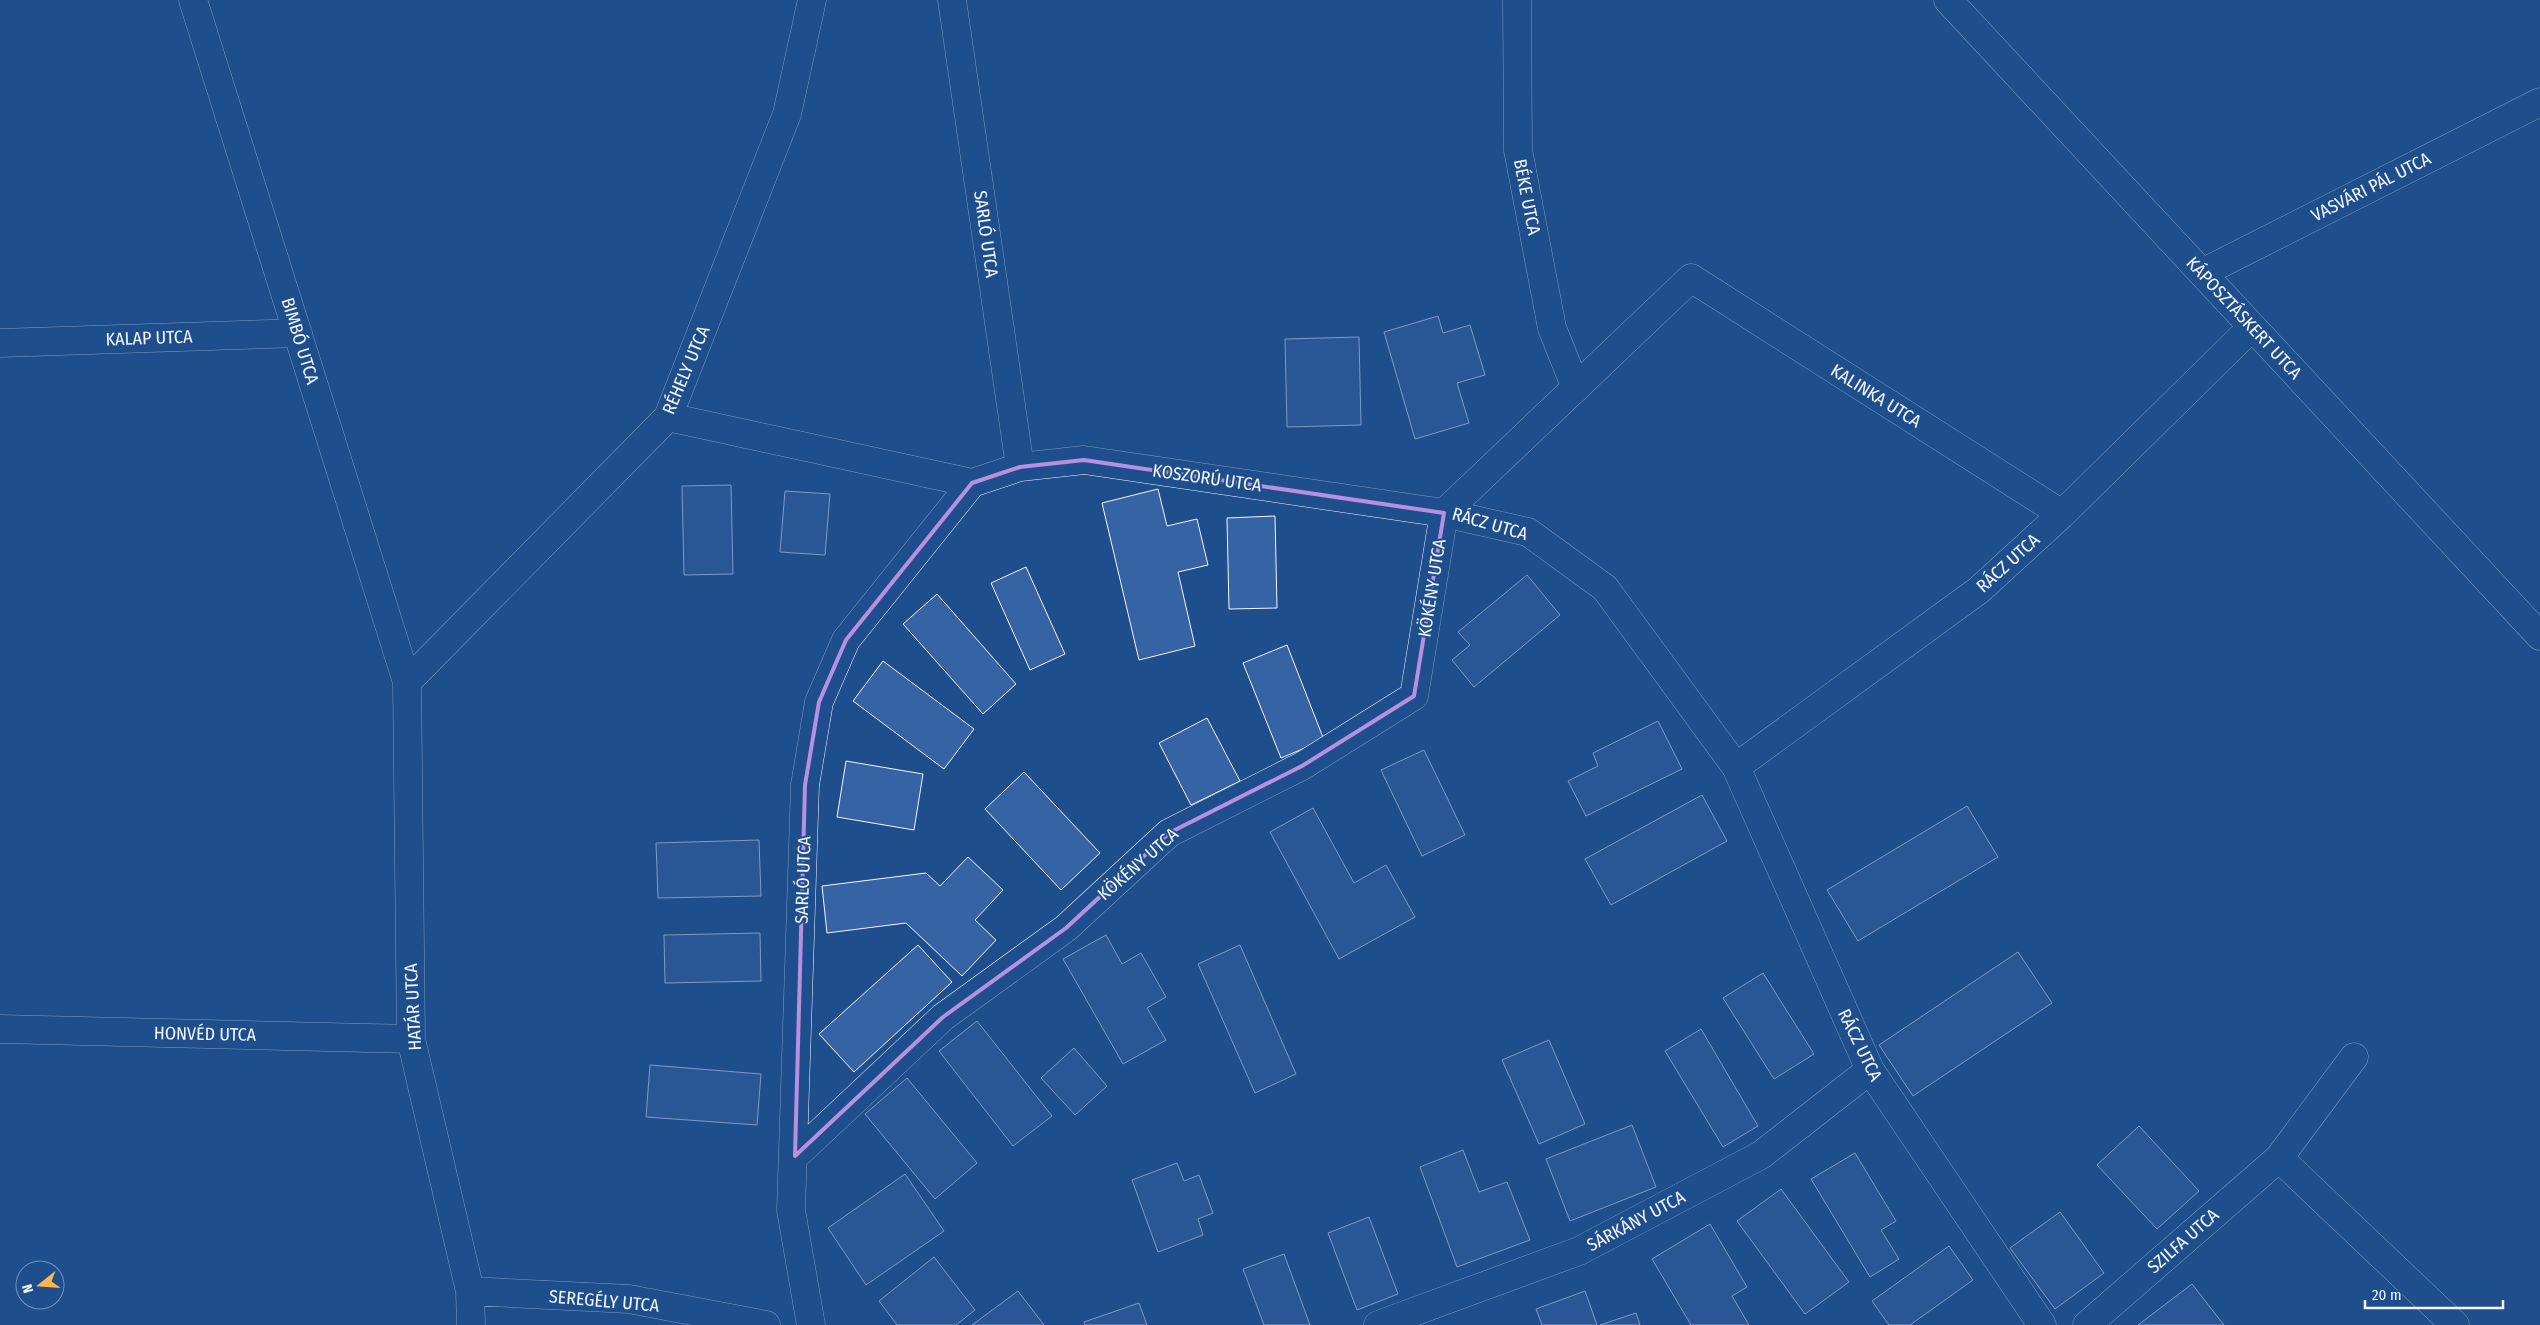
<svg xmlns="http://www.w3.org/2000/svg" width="2540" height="1325" viewBox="0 0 2540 1325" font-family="'Fira Sans Condensed',sans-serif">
<rect width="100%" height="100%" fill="#1f4e8c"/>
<path fill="#3563a3" stroke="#f2f6ff" d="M1438 316 1443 333 1470 325 1485 375 1457 383 1469 423 1415 439 1384 332Z
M1359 337 1361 425 1287 427 1285 339Z
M731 485 733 574 684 575 682 486Z
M1158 489 1167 526 1197 519 1208 565 1178 572 1195 646 1139 660 1102 503Z
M785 491 830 494 825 555 780 552Z
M1275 516 1277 608 1229 609 1227 518Z
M1026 567 1065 654 1030 670 991 583Z
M1527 575 1560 615 1474 687 1452 660 1470 645 1458 632Z
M937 594 1016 684 983 714 903 624Z
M1287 645 1324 740 1281 758 1243 663Z
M883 661 974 729 944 769 853 701Z
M1207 718 1240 781 1191 805 1159 743Z
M1658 721 1682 769 1586 816 1568 781 1598 766 1593 753Z
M1424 750 1465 835 1422 856 1381 770Z
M846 761 923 774 914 830 837 817Z
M1024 772 1100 853 1061 890 985 809Z
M1702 795 1727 841 1611 905 1585 859Z
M1967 806 1998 857 1858 941 1827 890Z
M1313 808 1354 883 1386 865 1415 917 1339 959 1270 832Z
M759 840 761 896 658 898 656 843Z
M968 857 1003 890 975 920 996 940 962 976 906 923 827 933 822 886 926 873 940 886Z
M760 933 761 981 665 983 664 935Z
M1106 935 1122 964 1141 953 1166 997 1147 1008 1166 1040 1123 1064 1063 959Z
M918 945 952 982 854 1072 819 1034Z
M1240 945 1296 1074 1255 1093 1198 964Z
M2018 952 2052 1003 1913 1096 1879 1045Z
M1763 973 1814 1054 1774 1079 1723 998Z
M977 1021 1052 1116 1013 1146 939 1051Z
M1701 1029 1758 1126 1723 1147 1665 1051Z
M1549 1040 1585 1124 1539 1144 1502 1060Z
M1074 1048 1107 1086 1075 1115 1041 1078Z
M650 1065 761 1074 757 1125 646 1117Z
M907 1078 977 1163 935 1199 865 1114Z
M1632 1125 1656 1187 1570 1221 1546 1159Z
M2139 1126 2199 1191 2157 1229 2097 1165Z
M1463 1150 1479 1192 1507 1182 1530 1240 1457 1267 1420 1167Z
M1855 1153 1896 1221 1881 1230 1899 1259 1870 1277 1811 1179Z
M1177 1163 1184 1181 1199 1175 1213 1213 1198 1219 1203 1235 1158 1252 1132 1180Z
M905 1174 944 1231 866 1285 828 1228Z
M1781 1189 1849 1282 1805 1314 1737 1221Z
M2060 1212 2104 1273 2055 1309 2010 1248Z
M1369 1217 1398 1294 1357 1310 1328 1233Z
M1710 1224 1747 1287 1732 1296 1749 1325H1691L1652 1259Z
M1949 1246 1973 1280 1910 1325H1889L1872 1301Z
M1284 1254 1310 1325H1264L1243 1269Z
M934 1257 975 1310 956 1325H897L879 1301Z
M2192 1284 2224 1325H2138Z
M1018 1291 1044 1325H972Z
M1585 1291 1597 1325H1542L1536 1309Z
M1139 1303 1147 1325H1085L1084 1322Z
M1636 1313 1640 1325H1600Z"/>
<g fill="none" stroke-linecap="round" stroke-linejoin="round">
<defs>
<path id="minor" d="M193 0 407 682 411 1039 470 1291 471 1325
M952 0 1020 467
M1517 0 1518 150 1552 328 1576 388
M1948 0 2540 636
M2202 273 2540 102
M0 343 298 333
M668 417 972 483
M972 483 1020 467 1084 460 1444 513 1528 532 1605 588 1736 767 1870 1070 2042 1325
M1444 513 1691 278 2062 514
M407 682 668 417 787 114 812 0
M1736 767 1979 590 2062 514 2252 327
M0 1029 411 1039
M795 1156 943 1017 1066 928 1169 833 1302 766 1414 696 1444 513
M2279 1158 2455 1325
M470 1291 629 1299 766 1325
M811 1325 791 1210 805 785 819 702 846 640 972 483
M1378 1325 1579 1251 1761 1155 1870 1070
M2087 1325 2279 1158 2354 1057"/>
</defs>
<use href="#minor" stroke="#f2f6ff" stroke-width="29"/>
<use href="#minor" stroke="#1f4e8c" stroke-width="28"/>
</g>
<path d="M0 0H2540V1325H0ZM1084 460 1444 513 1414 696 1302 766 1169 833 1066 928 943 1017 795 1156 805 785 819 702 846 640 972 483 1020 467Z" fill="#1f4e8c" fill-opacity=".55" fill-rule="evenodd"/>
<path fill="none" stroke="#b691df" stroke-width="4" stroke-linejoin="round" d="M1084 460 1444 513 1414 696 1302 766 1169 833 1066 928 943 1017 795 1156 805 785 819 702 846 640 972 483 1020 467Z"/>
<g text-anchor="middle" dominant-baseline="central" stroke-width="4" stroke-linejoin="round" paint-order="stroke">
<g font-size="18" fill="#f2f6ff" stroke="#1f4e8c">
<text transform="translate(2371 187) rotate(-27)">VASVÁRI PÁL UTCA</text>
<text transform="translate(1527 197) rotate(79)">BÉKE UTCA</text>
<text transform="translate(986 234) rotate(82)">SARLÓ UTCA</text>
<text transform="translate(2244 318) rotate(47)">KÁPOSZTÁSKERT UTCA</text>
<text transform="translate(149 338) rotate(-2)">KALAP UTCA</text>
<text transform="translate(300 341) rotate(73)">BIMBÓ UTCA</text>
<text transform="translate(686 370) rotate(-67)">RÉHELY UTCA</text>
<text transform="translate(1876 396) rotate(32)">KALINKA UTCA</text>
<text transform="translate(1207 478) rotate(8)">KOSZORÚ UTCA</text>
<text transform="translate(1490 524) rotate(16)">RÁCZ UTCA</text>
<text transform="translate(2008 563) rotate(-42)">RÁCZ UTCA</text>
<text transform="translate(1432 588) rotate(-81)">KÖKÉNY UTCA</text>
<text transform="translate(1138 864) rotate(-41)">KÖKÉNY UTCA</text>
<text transform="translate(803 880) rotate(-88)">SARLÓ UTCA</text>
<text transform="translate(413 1007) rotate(-93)">HATÁR UTCA</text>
<text transform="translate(205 1034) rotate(1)">HONVÉD UTCA</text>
<text transform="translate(1860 1045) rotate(64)">RÁCZ UTCA</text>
<text transform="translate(1636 1221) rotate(-28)">SÁRKÁNY UTCA</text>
<text transform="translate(2183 1241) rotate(-41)">SZILFA UTCA</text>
<text transform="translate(604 1301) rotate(5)">SEREGÉLY UTCA</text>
</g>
</g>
<g transform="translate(40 1285) rotate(253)"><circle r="24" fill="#1f4e8c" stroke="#7391ba"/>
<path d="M0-4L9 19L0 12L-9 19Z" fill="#ffb74d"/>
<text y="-8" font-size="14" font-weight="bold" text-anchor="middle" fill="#f2f6ff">N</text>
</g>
<path d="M2365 1300v8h138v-8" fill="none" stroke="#f2f6ff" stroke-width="2.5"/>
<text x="2372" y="1300" font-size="15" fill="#f2f6ff" stroke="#1f4e8c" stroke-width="4" paint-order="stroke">20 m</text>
</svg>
